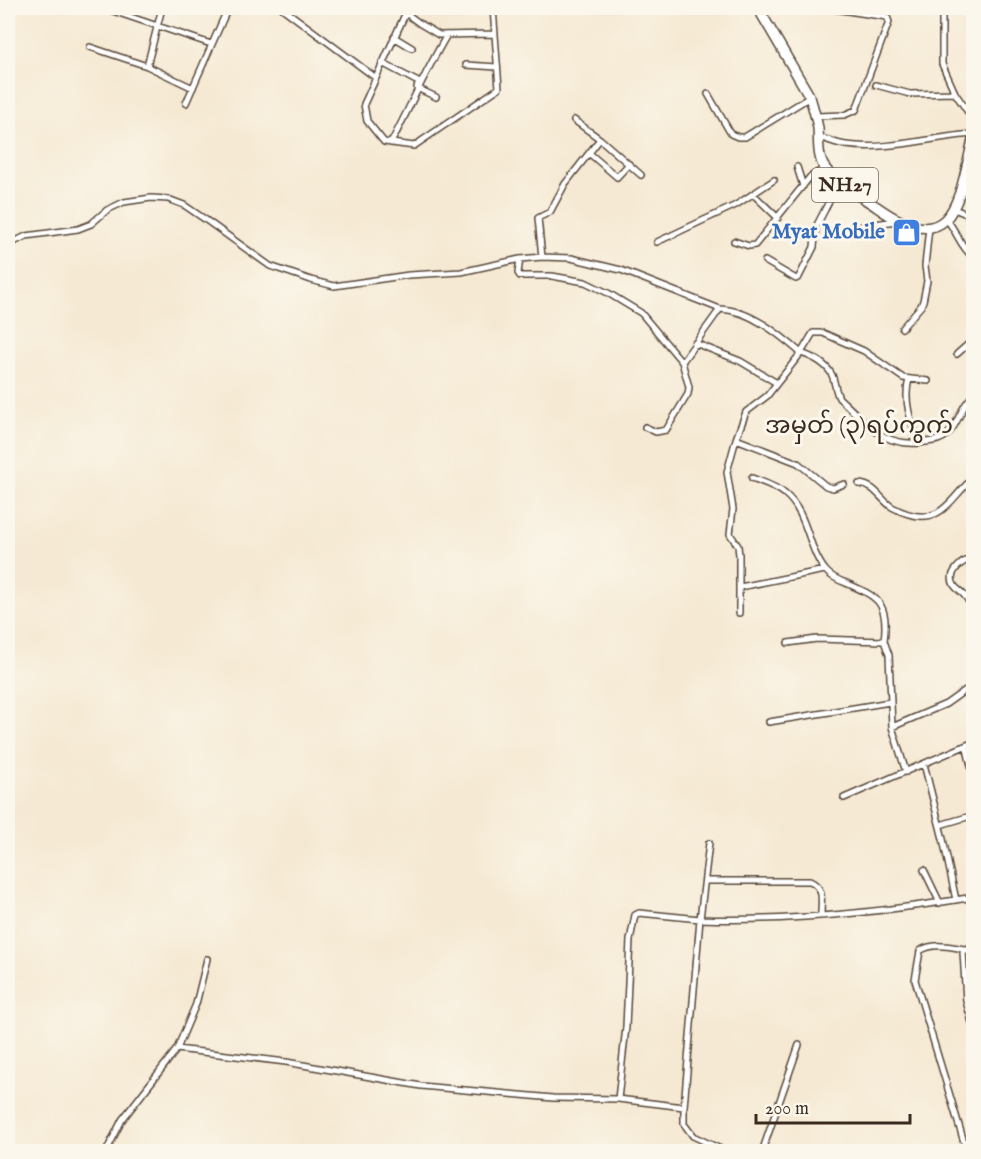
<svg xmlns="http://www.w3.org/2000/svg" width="981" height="1159" viewBox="0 0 981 1159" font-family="'IM FELL English','Noto Sans Myanmar',serif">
<rect width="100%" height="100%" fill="#fbf7ec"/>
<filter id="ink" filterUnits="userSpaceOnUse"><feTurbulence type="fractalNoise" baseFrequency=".0167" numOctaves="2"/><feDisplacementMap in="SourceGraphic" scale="12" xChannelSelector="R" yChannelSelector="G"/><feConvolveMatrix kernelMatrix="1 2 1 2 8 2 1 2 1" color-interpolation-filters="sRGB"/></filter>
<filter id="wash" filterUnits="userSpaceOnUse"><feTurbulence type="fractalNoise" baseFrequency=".008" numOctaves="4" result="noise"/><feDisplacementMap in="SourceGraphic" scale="24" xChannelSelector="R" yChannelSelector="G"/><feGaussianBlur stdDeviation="1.35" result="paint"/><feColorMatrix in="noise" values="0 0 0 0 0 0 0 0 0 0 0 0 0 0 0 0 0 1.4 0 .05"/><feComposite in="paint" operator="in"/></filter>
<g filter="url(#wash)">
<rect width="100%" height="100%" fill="#f5e9d3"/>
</g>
<g filter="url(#ink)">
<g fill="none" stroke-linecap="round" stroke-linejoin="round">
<defs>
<path id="street" d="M104 8 211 44
M282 8 376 78
M399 8 419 23 439 35 493 34
M408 8 364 104 367 121 384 142 414 146 499 88 493 8
M942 8V64L955 93 974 121
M394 37 412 48
M90 47 147 66 193 88
M382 63 418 82 417 88 436 97
M466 65 497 67
M147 66 162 8
M876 85 910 94 955 93
M708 94 731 134 738 137H745L810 97
M186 103 228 8
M816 116 844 115 856 110 889 22 887 17 828 8
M574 120 600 139
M818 137C827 139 837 144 846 145 888 151 931 137 974 134
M391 143C410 107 426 70 447 35
M589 153 617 177 629 164
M797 167 803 186
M753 194 778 218
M954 209 974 217
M947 220C957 232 961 248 974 258
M855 228 874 224 897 221
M734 241 749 246 755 245 810 177 825 168
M657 242 736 205 774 180
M8 245 26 236 78 229 91 224 107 210 124 202 151 198 168 199 184 205 206 220 270 266 311 280 334 286 409 275 461 272 520 259 542 257 571 258 621 270 720 309
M542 257 538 218 550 212 565 184 600 139 641 175
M520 259 518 273 520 276H552L585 282 608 293 641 313 682 362
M765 261 796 279 799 277 814 247 816 227 839 182
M902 328 921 306 923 301 927 281 925 266 929 227
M695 343 740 361 775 382H778L801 353C813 357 826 363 832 375 835 382 835 390 839 398 868 424 883 449 926 442 935 441 942 440 948 434 959 423 961 405 974 395
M957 354 974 339
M909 379C903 402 911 423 920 443
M645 427 656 432 666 430 688 394 689 387 682 362 720 309C750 310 779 334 801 353L813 333H823L864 351 903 378 928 381
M736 439 798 463 826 486 833 488 844 484
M752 478C762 482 776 486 785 494 809 514 807 549 826 571 831 577 838 580 846 583 878 597 889 602 884 641
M859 484C875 485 880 499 892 507 905 514 923 520 937 513 952 505 960 488 974 478
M974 558C963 560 947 572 954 585 956 589 961 591 964 595 968 599 971 606 974 611
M740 587 825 570
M739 613V555L738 546 730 534 733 509 727 472 736 439 746 412 767 396 778 382
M788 643 817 639 884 641 889 655 892 727 906 772
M769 722 890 702
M892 727 946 704 967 689
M974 742 967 745V749L974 779
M924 764 943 839 956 900
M844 798 967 745
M940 825 974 815
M709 843 700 919C791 922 884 912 974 897
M924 870 940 903
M705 881H810C825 888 821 900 821 915
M639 913 700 919 684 1107 618 1099 626 1027 630 940 635 915Z
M974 944 963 952 966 1001 974 1030
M965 949C951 947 933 942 920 951L915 980 967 1152
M177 1049 286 1062 421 1086 553 1098 618 1099
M684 1107V1124L693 1136 727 1152
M106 1152 122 1120 177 1049 196 1004 207 959
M762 1152 799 1045"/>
<path id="highway" d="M758 8 810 97C813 107 816 117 818 128 819 140 817 158 825 168 837 185 860 195 877 207 955 262 959 197 974 136"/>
</defs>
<use href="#street" stroke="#574739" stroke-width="8"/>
<use href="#highway" stroke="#574739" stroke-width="12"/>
<use href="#street" stroke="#fff" stroke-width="5"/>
<use href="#highway" stroke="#fff" stroke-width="9"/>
</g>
</g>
<defs>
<symbol id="shop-square" viewBox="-11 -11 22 22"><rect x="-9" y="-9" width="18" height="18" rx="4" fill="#3f7fe0" stroke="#fbf7ec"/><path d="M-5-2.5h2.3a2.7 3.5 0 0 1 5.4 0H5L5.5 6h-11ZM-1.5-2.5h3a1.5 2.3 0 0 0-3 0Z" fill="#fff"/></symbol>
</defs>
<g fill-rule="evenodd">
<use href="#shop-square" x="890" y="216" width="33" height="33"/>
</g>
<g text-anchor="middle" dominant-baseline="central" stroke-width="6" stroke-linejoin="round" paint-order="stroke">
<rect fill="#fbf7ec" stroke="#75685c" stroke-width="1.5" x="812" y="168" width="66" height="34" rx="4.5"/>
<g font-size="20" font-weight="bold" fill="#3b2a1e">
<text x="845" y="185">NH27</text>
</g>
<g font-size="21" font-weight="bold" fill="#366cbe" stroke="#fbf7ec" text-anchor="end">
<text x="885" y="232">Myat Mobile</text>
</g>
<g font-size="24" fill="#3b2a1e" stroke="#fbf7ec">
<text x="859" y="426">အမှတ် (၃)ရပ်ကွက်</text>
</g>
</g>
<rect width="981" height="1159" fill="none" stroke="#fbf7ec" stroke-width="30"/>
<path d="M756 1114v9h154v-9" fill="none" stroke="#3b2a1e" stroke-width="3"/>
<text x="765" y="1114" font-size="18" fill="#3b2a1e" stroke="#fbf7ec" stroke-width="4.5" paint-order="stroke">200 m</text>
</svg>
